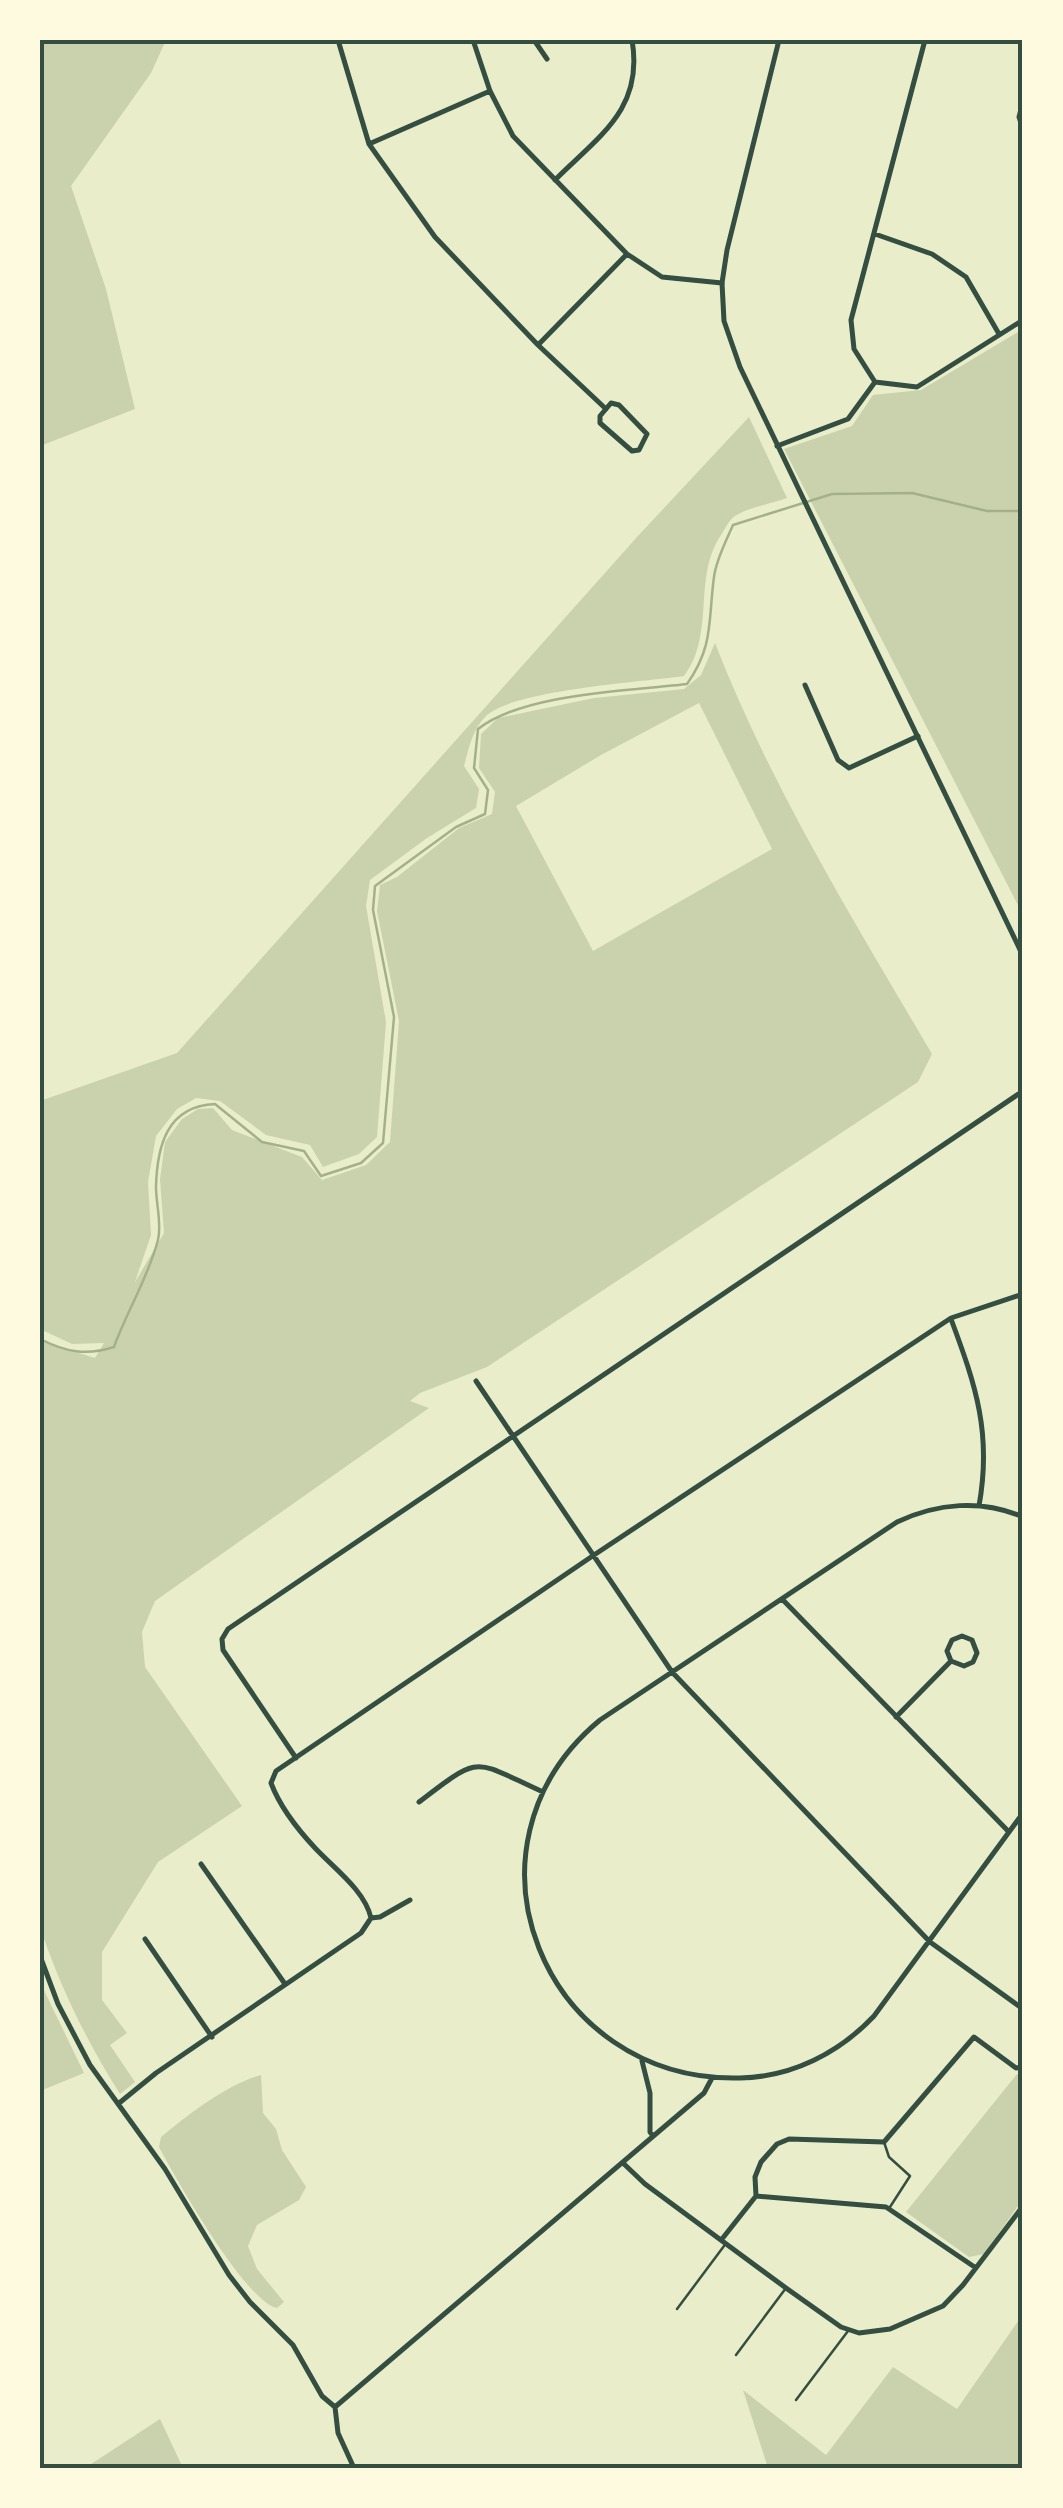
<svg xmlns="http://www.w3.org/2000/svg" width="1063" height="2508" viewBox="0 0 1063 2508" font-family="'Space Grotesk',sans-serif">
<rect width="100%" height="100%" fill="#e9edc9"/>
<path fill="#cad2ad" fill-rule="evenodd" d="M40 40H166L151 73 71 186 106 289 135 409 40 446Z
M1023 329V915L784 449 852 426 873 395 921 390Z
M749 417 787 498C771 504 749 507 735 516 729 520 725 529 721 535 692 578 716 634 684 676 642 682 513 690 486 716 472 730 469 748 464 766L479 789 476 808 427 838 370 880 366 906 386 1022 377 1137 359 1154 323 1167 310 1145 266 1135 220 1101 196 1098 177 1109 156 1136 148 1182 151 1235 135 1282 164 1233 160 1179 165 1142 182 1119 198 1109 213 1108 232 1130 302 1157 322 1180 366 1165 390 1142 399 1021 377 911 380 885 397 877 459 828 492 814 495 792 479 768 481 734 498 718 594 698 684 689 701 675 715 643C771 787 854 921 932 1054L918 1082 487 1367 420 1393 410 1401 429 1408 155 1601 142 1632 145 1667 242 1806 158 1862 102 1952V2000L127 2033 110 2045 135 2082 120 2094C85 2038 61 1989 40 1927V1341L95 1358 104 1343 72 1344 40 1329V1101L177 1053 637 537ZM699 703 772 849 593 951 516 806 601 755Z
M40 1982 84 2073 40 2091Z
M1017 2074 1023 2078V2199L984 2254 969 2257 906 2212Z
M261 2075 263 2113 276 2129 282 2150 306 2187 299 2200 257 2225 248 2246 257 2269 284 2302 277 2308C246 2302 176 2179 159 2147L161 2137C186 2116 229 2083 261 2075Z
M1023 2314V2468H768L743 2390 826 2455 893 2367 957 2409Z
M160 2419 183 2468H85Z"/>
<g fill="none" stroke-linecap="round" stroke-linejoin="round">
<path stroke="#a3b18a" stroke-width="2.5" d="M40 1339C66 1352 86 1356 114 1347 127 1311 148 1278 158 1240 162 1224 156 1204 156 1187 157 1146 167 1106 215 1104L262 1142 304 1151 321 1176 361 1163 383 1143 394 1017 373 910 375 886 456 827 485 814 488 790 474 768 478 729C524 693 629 691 687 684 714 646 708 621 714 577 716 560 726 541 733 525L832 494 912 493 987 511H1023"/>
<path stroke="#344e41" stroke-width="2.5" d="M884 2142 889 2157 910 2176 890 2207
M677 2309 724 2246
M736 2355 786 2288
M796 2400 848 2331"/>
<path stroke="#344e41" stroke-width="5" d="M338 40 369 144 435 237 538 345 606 409
M473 40 490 91 513 136 627 254 662 277 722 283
M534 40 547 59
M1023 101 1019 117 1023 129
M369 144 490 91
M555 180C599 136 644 109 632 40
M875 234 932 254 966 277 999 334
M538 345 627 254
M875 382 854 349 851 320 925 40
M875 382 917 387 1023 320
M611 403 619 405 647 434 639 450 632 451 600 423V416Z
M777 446 848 419 875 382
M805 685 838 760 849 768 918 736
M951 1319C976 1386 992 1434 979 1506
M476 1381 672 1672 930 1942 1023 2009
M1023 1517C982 1499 937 1503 897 1522L600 1720C447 1847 544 2083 740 2078 792 2077 839 2053 874 2016L1023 1813
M782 1599 1009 1832
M896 1717 951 1661 947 1651 952 1640 962 1636 972 1640 977 1653 973 1662 964 1666 951 1661
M296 1758 223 1650 222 1639 228 1629 1023 1091
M419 1802C483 1753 472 1760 543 1792
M201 1864 285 1984
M371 1918C365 1891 335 1869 316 1849 299 1831 280 1807 271 1783L276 1771 594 1555 951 1318 1023 1294
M145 1939 212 2037
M40 1956 58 2004 90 2065 165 2169 229 2275 250 2302 293 2345 322 2396 335 2407 338 2433 354 2468
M642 2061 650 2093V2132L653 2136
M118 2104 156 2073 361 1933 371 1918 380 1917 410 1900
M623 2163 645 2184 786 2288 841 2327 859 2333 890 2329 943 2306 963 2285 1023 2206
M756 2196 886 2207 976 2268
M722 2239 756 2196 755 2177 761 2162 777 2144 789 2139 884 2142 974 2037 1016 2068 1023 2067
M335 2407 704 2093 712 2078"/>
<path stroke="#344e41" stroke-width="5" d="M779 40 727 250 722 283 724 321 740 367 1023 956"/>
</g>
<rect width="1063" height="2508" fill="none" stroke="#fefae0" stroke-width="85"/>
<rect x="42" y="42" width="978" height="2424" fill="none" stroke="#344e41" stroke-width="4"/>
</svg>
